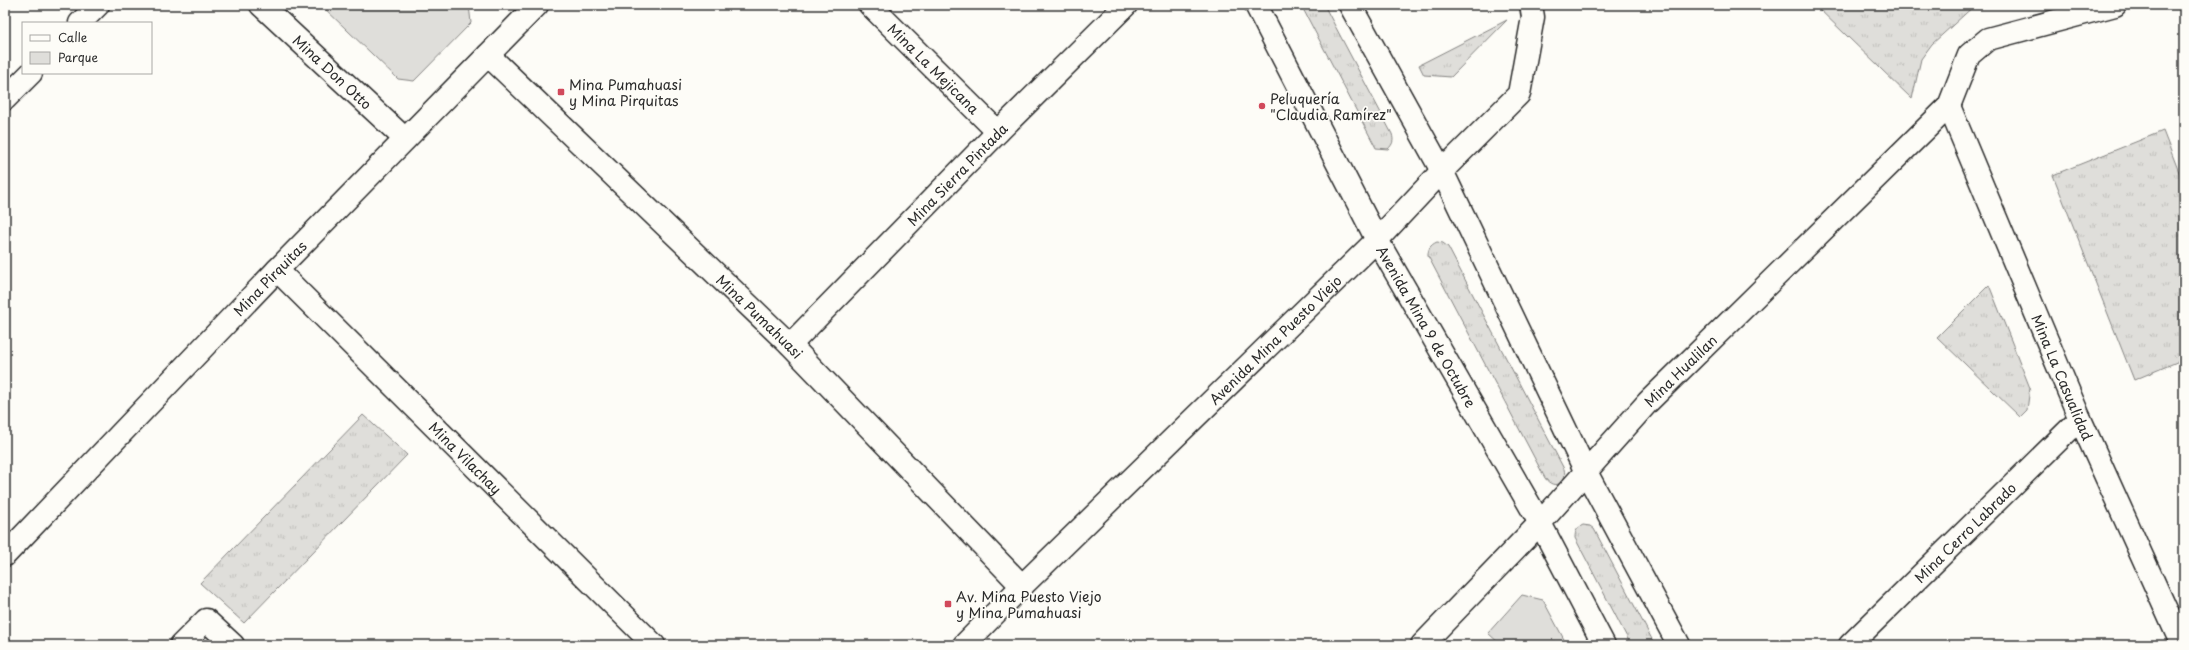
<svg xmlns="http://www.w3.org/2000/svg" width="2189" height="650" viewBox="0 0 2189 650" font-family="'Playpen Sans',sans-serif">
<defs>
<pattern id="grass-tufts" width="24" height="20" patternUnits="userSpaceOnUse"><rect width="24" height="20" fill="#dfdeda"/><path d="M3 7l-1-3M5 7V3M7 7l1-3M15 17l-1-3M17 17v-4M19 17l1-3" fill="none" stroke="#c0bfbb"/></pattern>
</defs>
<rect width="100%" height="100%" fill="#fdfcf7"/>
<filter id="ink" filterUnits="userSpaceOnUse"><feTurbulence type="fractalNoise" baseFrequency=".025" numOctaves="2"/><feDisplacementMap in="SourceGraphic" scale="8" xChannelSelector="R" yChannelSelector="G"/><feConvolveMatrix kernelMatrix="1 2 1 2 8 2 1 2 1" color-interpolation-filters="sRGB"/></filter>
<g filter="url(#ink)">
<path fill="url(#grass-tufts)" stroke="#858482" d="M1301 5H1324L1392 134C1394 141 1393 144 1388 149L1376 148Z
M1815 5H1975L1932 44 1921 59 1912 99Z
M1507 20 1451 77 1424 75 1419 65Z
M2163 131 2184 185V359L2134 380 2053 175Z
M1437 242 1443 243 1448 247 1564 469C1568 483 1554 491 1545 478L1428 256C1428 249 1430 245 1437 242Z
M1989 285 2030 388 2027 410 2020 417 1937 337Z
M363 415 407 455 244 623 200 583Z
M1583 525 1590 526 1594 529 1655 645H1631L1575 538C1575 531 1577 528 1583 525Z"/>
<path fill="#dfdeda" stroke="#858482" d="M321 5H469L471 23 414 81 398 79Z
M1522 595 1543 600 1567 645H1501L1488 633Z"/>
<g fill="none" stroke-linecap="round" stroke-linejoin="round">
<defs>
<g id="minor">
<path id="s1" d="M261 5 405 139"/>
<path id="s2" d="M870 5 998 132"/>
<path d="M80 23 98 5"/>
<path id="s3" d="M488 55 790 345 1022 586"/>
<path d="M5 99 31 73"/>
<path id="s4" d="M1949 106 2080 419 2182 645"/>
<path id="s5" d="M277 270 654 645"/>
<path id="s6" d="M790 345 998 132 1126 5"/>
<path id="s7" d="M5 555 277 270 537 5"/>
<path d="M181 645 206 620 233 645"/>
<path id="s8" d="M964 645 1022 586 1377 240 1442 171 1519 94 1533 17 1531 5"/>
<path id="s9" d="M1422 645 1540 523 1648 402 1949 106 1969 55 1988 39 2115 5"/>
<path id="s10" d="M1850 645 2080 419"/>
</g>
<g id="tertiary">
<path id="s11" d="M1256 5 1377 240 1540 523 1604 645"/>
<path d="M1350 5 1442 171 1586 472 1679 645"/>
</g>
</defs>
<use href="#minor" stroke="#2b2b2b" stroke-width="25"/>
<use href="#tertiary" stroke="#2b2b2b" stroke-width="25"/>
<use href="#minor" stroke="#fdfcf7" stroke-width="22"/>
<use href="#tertiary" stroke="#fdfcf7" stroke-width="22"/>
</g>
</g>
<g fill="#d1495b" stroke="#fdfcf7" stroke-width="1.5">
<rect x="557" y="88" width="8" height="8" rx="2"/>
<circle cx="1262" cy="106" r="4"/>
<rect x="944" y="600" width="8" height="8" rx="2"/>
</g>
<g text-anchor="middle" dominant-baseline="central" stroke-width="3.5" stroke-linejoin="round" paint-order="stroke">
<g font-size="14" fill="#2b2b2b" stroke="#fdfcf7">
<text stroke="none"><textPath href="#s2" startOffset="90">Mina La Mejicana</textPath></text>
<text stroke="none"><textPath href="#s1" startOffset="98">Mina Don Otto</textPath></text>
<text stroke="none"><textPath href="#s6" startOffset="239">Mina Sierra Pintada</textPath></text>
<text stroke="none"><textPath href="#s7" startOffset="383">Mina Pirquitas</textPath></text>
<text stroke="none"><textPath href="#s3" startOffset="377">Mina Pumahuasi</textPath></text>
<text stroke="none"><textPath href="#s11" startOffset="364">Avenida Mina 9 de Octubre</textPath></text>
<text stroke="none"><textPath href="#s8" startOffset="436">Avenida Mina Puesto Viejo</textPath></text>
<text stroke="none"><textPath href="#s9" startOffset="377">Mina Hualilan</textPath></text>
<text stroke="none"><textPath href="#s4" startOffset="294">Mina La Casualidad</textPath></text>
<text stroke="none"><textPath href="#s5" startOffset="266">Mina Vilachay</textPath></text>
<text stroke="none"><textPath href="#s10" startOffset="161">Mina Cerro Labrado</textPath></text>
</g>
<g font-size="14" fill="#2b2b2b" stroke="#fdfcf7" text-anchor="start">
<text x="569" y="84">Mina Pumahuasi<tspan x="569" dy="16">y Mina Pirquitas</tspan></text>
<text x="1270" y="98">Peluquería<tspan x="1270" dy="16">"Claudia Ramírez"</tspan></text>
<text x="956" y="596">Av. Mina Puesto Viejo<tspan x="956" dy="16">y Mina Pumahuasi</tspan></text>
</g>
</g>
<rect width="2189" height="650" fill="none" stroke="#fdfcf7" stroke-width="20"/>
<rect x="10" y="10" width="2169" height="630" fill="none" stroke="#2b2b2b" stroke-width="1.5" filter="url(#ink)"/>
<rect x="22" y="22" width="130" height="52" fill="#fdfcf7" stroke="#a9a8a5"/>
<rect x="30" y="35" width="20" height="6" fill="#fdfcf7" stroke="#a9a8a5"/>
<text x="58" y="42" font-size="12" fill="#2b2b2b">Calle</text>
<rect x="30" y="52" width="20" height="12" fill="#dfdeda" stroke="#a9a8a5"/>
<text x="58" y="62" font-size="12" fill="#2b2b2b">Parque</text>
</svg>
